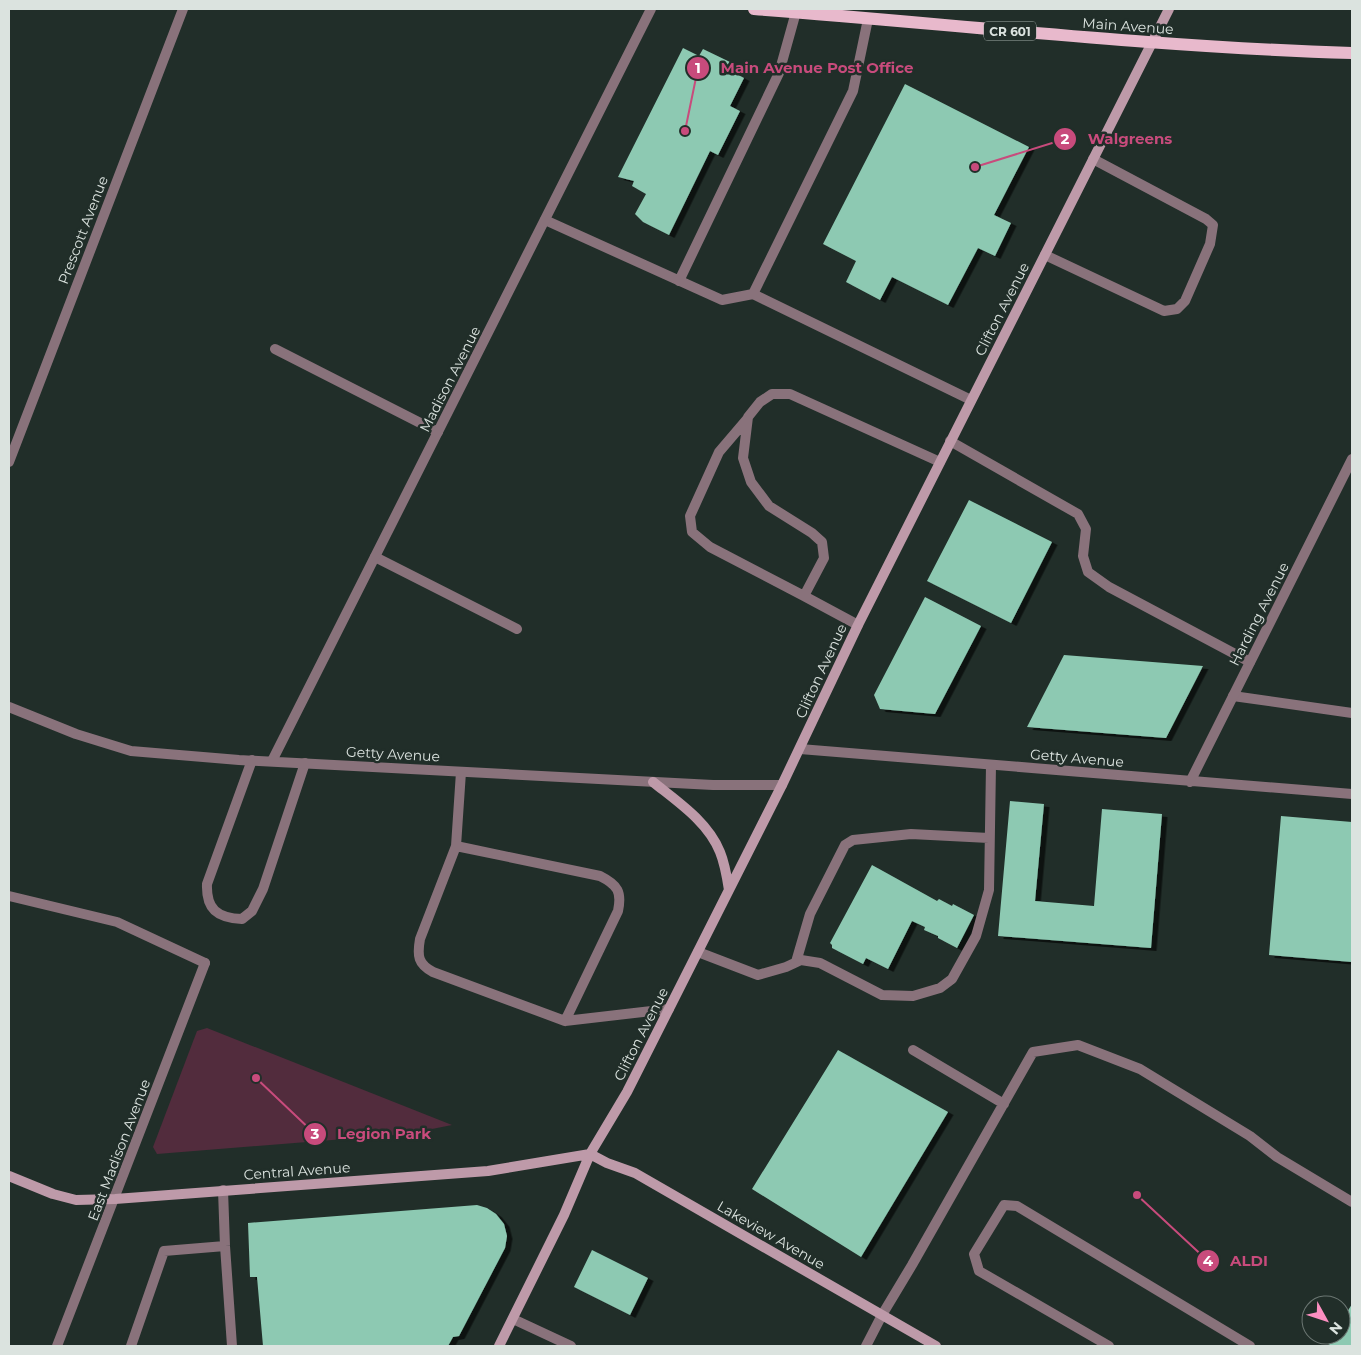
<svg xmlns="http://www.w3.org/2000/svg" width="1361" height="1355" viewBox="0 0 1361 1355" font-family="Montserrat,sans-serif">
<defs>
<filter id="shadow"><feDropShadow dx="5.5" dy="3" stdDeviation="0" flood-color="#0009"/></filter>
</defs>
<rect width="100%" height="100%" fill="#212e29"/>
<path fill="#522c3d" d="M207 1028 452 1125 407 1134 157 1154 153 1147 197 1031Z"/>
<path fill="#8dc9b2" filter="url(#shadow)" d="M683 48 699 56 703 49 732 63 729 70 744 78 730 106 740 111 718 155 710 151 669 235 643 222 635 214 646 194 632 186 634 181 618 177Z
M905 84 1029 147 994 215 1011 223 995 256 978 248 948 305 892 277 880 300 846 282 856 261 823 244Z
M969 500 1052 542 1011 623 927 581Z
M925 597 981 626 935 714 880 709 874 695Z
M1064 655 1203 666 1166 738 1027 727Z
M1010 801 1044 804 1035 901 1094 906 1102 809 1162 814 1151 948 998 936Z
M1281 816 1352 822V962L1269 955Z
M872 865 937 901 939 899 952 906 953 904 974 915 957 948 938 938V936L924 930 925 927 912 921 888 969 866 958 863 964 832 948V945L830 943Z
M838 1050 948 1112 861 1257 752 1189Z
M477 1205 487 1208 496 1214 504 1224 507 1236 505 1248 459 1336 453 1337 448 1346H263L257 1277H250L248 1223Z
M592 1250 648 1278 630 1315 574 1287Z
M1352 1304V1346H1332L1328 1344 1333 1335H1341V1322Z"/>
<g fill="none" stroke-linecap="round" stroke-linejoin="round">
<path stroke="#89727b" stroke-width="10" d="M868 19 853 91 753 294 971 400
M545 220 722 300 753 294
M1045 255 1164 311 1177 309 1185 301 1210 244 1213 225 1206 219 1093 159
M679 281 779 73 796 12
M275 349 438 432
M748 418 719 452 690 516 692 532 710 547 804 596
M950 441 1078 514 1086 529 1083 556 1088 572 1109 587 1250 662
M375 557 517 629
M858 625 804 596 824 558 822 542 812 533 769 506 751 482 743 458 748 417 760 402 772 394H790L940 462
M1233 696 1352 713
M252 760 207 884C206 909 217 918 242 919L252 911 263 889 305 763
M456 846 600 876C618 885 622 892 618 911L565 1021 433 972C418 964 417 956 420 939L456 846 461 772
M9 896 117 922 205 963
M698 952 758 975 786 967 801 960 820 963 882 995 913 996 940 988 952 979 976 936 989 890 991 765
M796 962 810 914 845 845 853 840 911 834 989 838
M565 1021 669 1009
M913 1050 1004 1104
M223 1190 225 1246 232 1346
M882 1315 912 1265 1033 1052 1078 1045 1140 1069 1250 1136 1277 1157 1352 1202
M513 1319 571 1346
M131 1346 164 1251 225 1246
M1109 1346 979 1271 974 1254 1004 1205 1017 1206 1250 1346"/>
<path stroke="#89727b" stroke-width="10" d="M9 462 183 9
M9 707 76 734 131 751 239 760 713 785H782
M800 749 1352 794
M272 761 651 9
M1190 782 1352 459
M57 1346 205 963
M866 1346 882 1315"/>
<path stroke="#be9aa9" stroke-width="10" d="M653 782C678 802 708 822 720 852 725 864 727 877 729 890
M590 1154 607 1163 635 1173 936 1346
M9 1176 53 1194 76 1200 115 1199 488 1171 590 1154
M499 1346 564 1215 590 1154 627 1092 782 785 858 625 1169 9"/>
<path stroke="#e8b9cc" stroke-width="12" d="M754 9C953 24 1152 47 1352 53"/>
</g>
<g text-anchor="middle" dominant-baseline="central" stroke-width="5" stroke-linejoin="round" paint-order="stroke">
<rect fill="#212e29" stroke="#a3ada8" stroke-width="1" x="984" y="21.5" width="52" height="19" rx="4"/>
<g font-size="12" font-weight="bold" fill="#dbe3df">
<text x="1010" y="31">CR 601</text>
</g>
<g font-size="14" fill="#dbe3df" stroke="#212e29">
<text transform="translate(1128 26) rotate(4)">Main Avenue</text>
<text transform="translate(83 230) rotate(-69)">Prescott Avenue</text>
<text transform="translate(1002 309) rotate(-63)">Clifton Avenue</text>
<text transform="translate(450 379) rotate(-63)">Madison Avenue</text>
<text transform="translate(1259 614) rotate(-63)">Harding Avenue</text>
<text transform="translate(821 671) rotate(-65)">Clifton Avenue</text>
<text transform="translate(393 754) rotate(3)">Getty Avenue</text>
<text transform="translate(1077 758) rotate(5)">Getty Avenue</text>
<text transform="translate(641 1034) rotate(-63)">Clifton Avenue</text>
<text transform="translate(119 1150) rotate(-69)">East Madison Avenue</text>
<text transform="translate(297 1171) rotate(-4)">Central Avenue</text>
<text transform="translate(771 1235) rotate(30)">Lakeview Avenue</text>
</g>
</g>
<path fill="none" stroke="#c84b7c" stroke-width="2" d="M685 131L698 68M975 167L1065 139M256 1078L315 1134M1137 1195L1208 1261"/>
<g fill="#c84b7c" stroke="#212e29" stroke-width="2">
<circle cx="685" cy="131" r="5"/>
<circle cx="975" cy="167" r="5"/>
<circle cx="256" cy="1078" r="5"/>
<circle cx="1137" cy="1195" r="5"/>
<circle cx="698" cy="68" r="12"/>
<circle cx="1065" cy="139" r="12"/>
<circle cx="315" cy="1134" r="12"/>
<circle cx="1208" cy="1261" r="12"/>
</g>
<g font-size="15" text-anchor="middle" font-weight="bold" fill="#fff">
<text x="698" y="73">1</text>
<text x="1065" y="144">2</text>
<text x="315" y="1139">3</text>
<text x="1208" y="1266">4</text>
</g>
<g font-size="15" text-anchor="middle" font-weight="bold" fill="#c84b7c" stroke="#212e29" stroke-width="5" stroke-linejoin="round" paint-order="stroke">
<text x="817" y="73">Main Avenue Post Office</text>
<text x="1130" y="144">Walgreens</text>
<text x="384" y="1139">Legion Park</text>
<text x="1249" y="1266">ALDI</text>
</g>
<rect width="1361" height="1355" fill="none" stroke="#dbe3df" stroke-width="20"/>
<g transform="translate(1326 1320) rotate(130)"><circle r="24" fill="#212e29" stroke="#6b7672"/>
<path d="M0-4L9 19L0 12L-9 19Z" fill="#fc8fc1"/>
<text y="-8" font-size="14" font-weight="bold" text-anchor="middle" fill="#dbe3df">N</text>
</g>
</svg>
